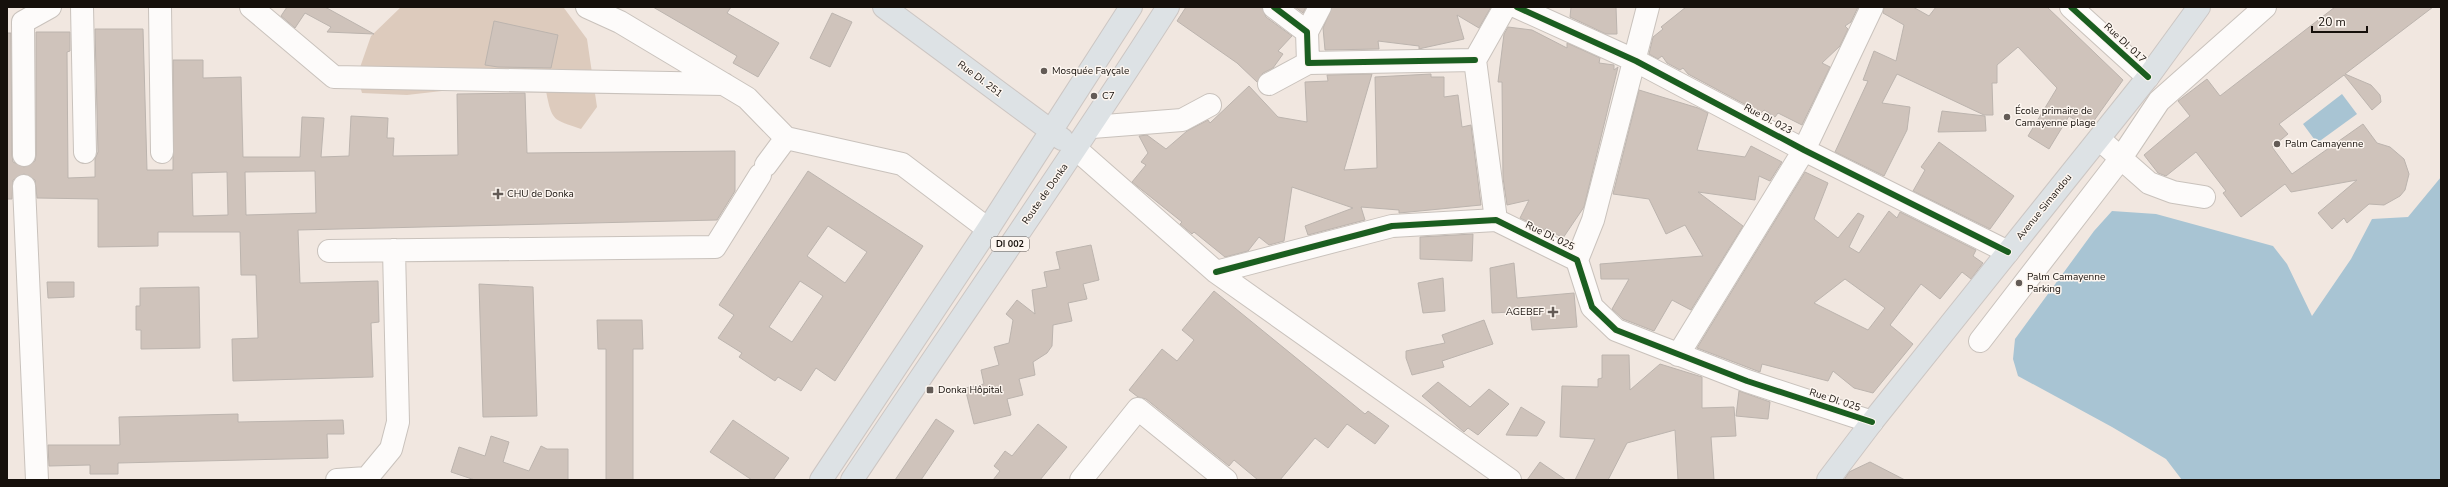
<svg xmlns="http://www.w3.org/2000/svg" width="2448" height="487" viewBox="0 0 2448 487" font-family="'Nunito Sans',sans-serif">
<rect width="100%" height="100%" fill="#f1e7e0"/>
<path fill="#ddcbbd" d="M401 7 564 8 587 39 597 107 581 129C553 119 552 122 546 91L494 85 407 95 362 93 357 76 371 36Z"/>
<path fill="#a8c4d3" d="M2342 94 2357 114 2317 143 2303 124Z
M2441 177V480H2182L2166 459 2112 427 2018 376 2013 359 2015 339 2094 231 2112 211 2156 214 2273 246 2287 264 2312 316 2351 259 2372 219 2408 217Z"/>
<path fill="#cfc3bb" stroke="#bcb4ae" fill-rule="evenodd" d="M287 7H325L374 34 327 32 331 27 305 13 295 28 281 16Z
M653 7H731L727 13 779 43 758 77 733 63 737 56Z
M1186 7H1262L1266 17 1292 36 1278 51 1283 54 1273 68 1263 73 1257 82 1237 63 1177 21Z
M1295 7H1306L1303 13Z
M1332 7H1491L1479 28 1457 15 1464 39 1423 48 1419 49V46L1378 41 1379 49 1325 50 1323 28Z
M1571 7H1616L1617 34H1606L1570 17Z
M1686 7H1858L1851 22 1845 26 1848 29 1840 46 1822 63 1830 67 1802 125 1778 113 1775 117 1764 110 1761 113 1688 74 1683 68 1680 70 1667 63 1662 56 1658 59 1649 54 1653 37 1663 29 1661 27Z
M1884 7H1913L1929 16 1936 7H2047L2123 80 2088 129 2069 116 2049 149 2028 136 2057 88 2018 47 1997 65V83H1992L1993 115H1984L1897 74 1882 103 1910 107 1907 130 1884 176 1835 152 1868 81 1863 80 1874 51 1896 61 1904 25 1883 13Z
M2335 7H2433L2345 74 2371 85 2380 95 2381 102 2372 110 2344 75 2279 124 2288 134 2272 147 2292 174 2363 124 2377 143 2390 147 2404 159 2409 174 2405 190 2400 196 2384 205 2369 204 2347 223 2344 218 2332 229 2318 213 2357 180 2291 192 2285 184 2241 217 2223 193 2226 191 2196 152 2166 176 2158 173 2144 155 2190 116 2178 101 2207 79 2220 96Z
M832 13 852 22 830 67 810 58Z
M494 21 558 35 551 68 498 67 485 65Z
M1508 27 1532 30 1567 48V43L1600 58 1599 63 1614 65V70L1618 67 1584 207 1563 238 1546 228 1545 230 1520 218 1529 200 1507 205 1503 178 1502 82H1498L1504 34Z
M95 29H143L147 170H173V60H203V78L241 77 243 157H300L302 117 324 118 321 157 349 156 351 116 388 118 387 138H394L393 156 458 155 457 94 525 93 527 153 735 151V191L717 220 298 230 300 283 378 281 379 322 371 323 373 377 233 381 232 339 258 338 256 275H241L240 232H158V246L98 247V199L37 198 35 180 24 174 13 180 12 199H7V33H11L12 155 13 162 24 167 35 161 36 155V32H70V51L67 52 68 178 95 177V159L98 152ZM315 171 316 213 246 215 245 172ZM227 172 228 215 193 216 192 173Z
M1372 74 1344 170 1377 168 1375 77 1431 74V77H1444V97L1458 95 1462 127 1471 125 1481 205 1399 213V210L1361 207 1365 220 1308 235 1305 226 1353 208 1292 187 1284 241 1269 245 1259 237 1248 251 1225 257 1194 232 1192 234 1180 224 1182 222 1132 182 1146 165 1141 162 1148 153 1139 136 1147 135 1166 149 1187 131 1208 120 1210 123 1249 86 1278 117 1307 122 1305 82 1328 81 1327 75Z
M1639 90 1698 108 1708 113 1697 150 1745 157 1751 146 1782 162 1770 181 1759 176 1755 200 1698 192 1743 226 1691 310 1672 300 1654 331 1623 319 1612 309 1629 279H1601L1600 264 1703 256 1685 225 1666 234 1649 199 1613 194Z
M1942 111 1985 116 1986 131 1938 132Z
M1939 142 2014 196 1990 229 1913 191 1925 170 1921 167Z
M808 171 923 246 835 381 816 368 801 391 778 377 775 381 739 357 742 353 718 338 734 315 719 305ZM828 226 867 252 845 283 807 256ZM800 281 823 296 792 342 769 327Z
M1805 172 1828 183 1814 219 1838 238 1858 213 1864 216 1849 247 1859 253 1889 211 1897 218 1900 212 1976 250 1973 256 1983 263 1971 279 1962 272 1940 299 1921 284 1890 325 1913 344 1873 393 1854 388 1833 371 1828 381 1762 364 1760 372 1697 348ZM1845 279 1885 308 1868 330 1814 303Z
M1473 234 1472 261 1420 259V237Z
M1091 245 1099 280 1083 284 1087 299 1068 303 1072 321 1053 325 1052 346 1047 353 1033 362 1035 375 1019 379 1023 395 1007 399 1011 415 974 424 965 388 984 384 981 370 999 365 994 347 1009 343 1013 320 1006 314 1017 300 1035 314 1032 290 1047 287 1044 272 1060 269 1056 252Z
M1514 263 1517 298 1574 293 1577 327 1532 330 1530 311 1492 313 1490 268Z
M1443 278 1445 311 1423 313 1418 283Z
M47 282H74V297L48 298Z
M479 284 533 287 537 416 483 417Z
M199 287 200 348 141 349V330H136V306H140V288Z
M1214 291 1365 414 1368 411 1389 426 1375 444 1347 424 1328 448 1315 438 1280 480H1258L1234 460 1229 466 1146 399 1138 397 1129 390 1162 349 1177 361 1194 340 1182 330Z
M597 320H642L643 349H633V480H606V349H598Z
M1484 320 1493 344 1442 361 1444 367 1412 375 1406 358V351L1445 343 1442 335Z
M1602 355H1629L1630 390 1660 364 1702 377V408L1734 407 1736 436 1711 437 1714 480H1678L1675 430 1627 443 1608 480H1575L1595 439 1560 437 1562 386 1598 387V379L1602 378Z
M1438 382 1470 407 1489 389 1509 404 1478 435 1468 428 1464 432 1422 396Z
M1739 391 1770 402 1768 419 1736 416Z
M1521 407 1545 422 1537 436 1506 435Z
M238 414V422L343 420 344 434H327L328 458 118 463V474H90V465L49 466 48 445H120L119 417Z
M936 419 954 431 921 480H895Z
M733 420 789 458 773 480H752L710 452Z
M1038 424 1067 447 1040 480H993L1000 471 994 466 1005 451 1012 456Z
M491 436 509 442 503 462 529 471 541 446 547 449H568V480H475L451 472 459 447 485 456Z
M1540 462 1566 480H1527Z
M1870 462 1905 480H1844L1849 472Z"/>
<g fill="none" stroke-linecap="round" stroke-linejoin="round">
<defs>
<path id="minor" d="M82 7 85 152
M160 7 162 152
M251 7 334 77 724 84
M587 7 620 22 747 98 786 138 902 164 988 229
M1274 7 1307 32 1308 63
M1517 7 1636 61 1804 150 2008 252
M2071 7 2148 77
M1307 32 1320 7
M1269 84 1308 63 1475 60
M1092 127 1182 120 1210 105
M2099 139 2149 183 2173 192 2204 197
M1076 149 1216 272 1510 480
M24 155 23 22 50 7
M766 165 786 138
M24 186 37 480
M1496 220 1475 60 1505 7
M329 251 715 247 760 175
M1577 260 1593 220 1648 7
M1216 272 1392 226 1496 220 1577 260 1592 307 1616 330 1747 381 1872 422
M1980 341 2121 158 2159 101 2265 7
M1678 355 1804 150 1872 7
M337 480 367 478 391 449 398 422 394 250
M1081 480 1138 409 1226 480"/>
<path id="major" d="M884 7 1062 139
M821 480 988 229 1131 7
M852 480C957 322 1066 167 1168 7
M1828 480 1872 422 2148 77 2199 7"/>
</defs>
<use href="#minor" stroke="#c9c2bc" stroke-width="24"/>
<use href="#major" stroke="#ccc6c3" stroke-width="24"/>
<use href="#minor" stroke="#fdfbfa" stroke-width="22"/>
<use href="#major" stroke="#dde2e5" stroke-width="22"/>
<defs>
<path id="cycleway" d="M1274 7 1307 32 1308 63 1475 60
M1517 7 1636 61 1804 150 2008 252
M2071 7 2148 77
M1216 272 1392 226 1496 220 1577 260 1592 307 1616 330 1747 381 1872 422"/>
</defs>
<use href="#cycleway" stroke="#fdf6f0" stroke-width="8"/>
<use href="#cycleway" stroke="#1b5e20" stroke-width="6"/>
</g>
<g fill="#635b56" stroke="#fdf6f0" stroke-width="1.5">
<circle cx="1044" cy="71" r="4"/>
<circle cx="1094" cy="96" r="4"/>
<circle cx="2007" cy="117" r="4"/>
<circle cx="2277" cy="144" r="4"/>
<path d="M496 188h4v4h4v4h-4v4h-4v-4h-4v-4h4z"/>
<circle cx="2019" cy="283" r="4"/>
<path d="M1551 306h4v4h4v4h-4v4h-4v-4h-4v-4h4z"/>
<rect x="926" y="386" width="8" height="8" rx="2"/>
</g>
<g text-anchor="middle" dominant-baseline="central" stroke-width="3" stroke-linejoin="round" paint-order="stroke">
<rect fill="#fdf6f0" stroke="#5b5550" stroke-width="1" x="991" y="237" width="38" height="14" rx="3"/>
<g font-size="9" font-weight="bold" fill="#16100b">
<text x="1010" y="244">DI 002</text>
</g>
<g font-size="10" fill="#16100b" stroke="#fdf6f0">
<text transform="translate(2125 43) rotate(43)">Rue DI. 017</text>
<text transform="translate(980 79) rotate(37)">Rue DI. 251</text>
<text transform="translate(1768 119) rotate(28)">Rue DI. 023</text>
<text transform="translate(1045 194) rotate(-55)">Route de Donka</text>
<text transform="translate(2044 207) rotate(-51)">Avenue Simandou</text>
<text transform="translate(1550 236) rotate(26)">Rue DI. 025</text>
<text transform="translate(1835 400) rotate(18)">Rue DI. 025</text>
</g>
<g font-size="10" fill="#16100b" stroke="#fdf6f0" text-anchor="start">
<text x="1052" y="71">Mosquée Fayçale</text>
<text x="1102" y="96">C7</text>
<text x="2015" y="111">École primaire de<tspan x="2015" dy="12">Camayenne plage</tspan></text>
<text x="2285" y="144">Palm Camayenne</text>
<text x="507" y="194">CHU de Donka</text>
<text x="2027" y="277">Palm Camayenne<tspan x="2027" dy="12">Parking</tspan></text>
<text x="1544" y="312" text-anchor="end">AGEBEF</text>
<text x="938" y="390">Donka Hôpital</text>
</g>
</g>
<rect width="2448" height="487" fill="none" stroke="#16100b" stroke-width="16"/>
<path d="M2312 26v6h55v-6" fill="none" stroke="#16100b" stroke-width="2"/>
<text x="2318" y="26" font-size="12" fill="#16100b" stroke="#fdf6f0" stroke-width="3" paint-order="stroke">20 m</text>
</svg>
